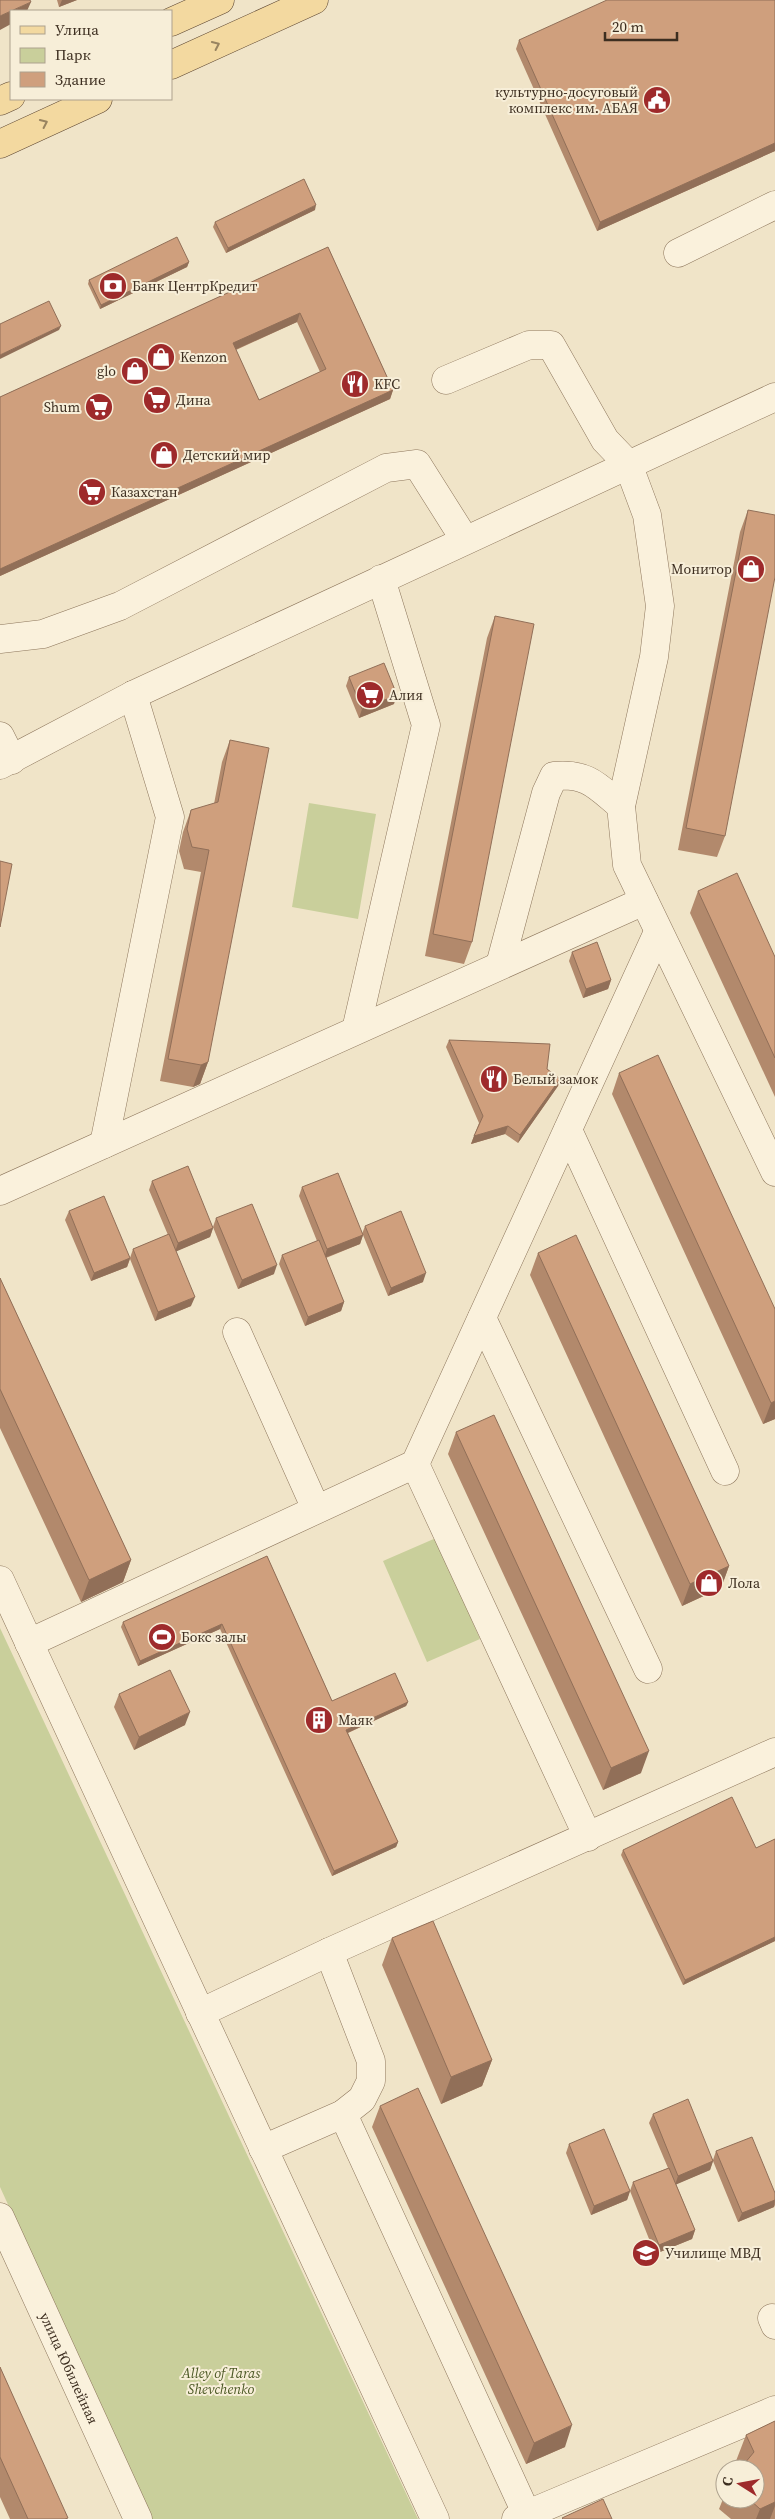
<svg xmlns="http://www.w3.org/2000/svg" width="775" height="2519" viewBox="0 0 775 2519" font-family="'Source Serif 4',serif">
<rect width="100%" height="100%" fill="#f0e4c8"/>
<path fill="#c9cf9b" d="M309 803 376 814 358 919 292 907Z
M436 1538 480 1639 427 1662 383 1561Z
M0 1628 418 2519H152L0 2187Z"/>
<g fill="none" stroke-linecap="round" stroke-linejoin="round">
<defs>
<g id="minor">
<path d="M678 253 775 205"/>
<path d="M446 380 529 345H551L605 440 628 464 647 515 660 606 654 657 621 806 627 865 775 1172"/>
<path d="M0 639 43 634 120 606 386 468 417 464 465 540"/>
<path d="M0 736 12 760"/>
<path d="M0 765 133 695 775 397"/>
<path d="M500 965 546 793 554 776C588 773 597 786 621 806"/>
<path d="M356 1030 426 725 381 579"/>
<path d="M568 1130 725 1471"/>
<path d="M104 1144 170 817 133 695"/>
<path d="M0 1191 644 901"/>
<path d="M482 1318 648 1669"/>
<path d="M237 1332 316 1509"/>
<path d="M415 1464 588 1837"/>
<path d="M0 1580 435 2519"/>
<path d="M29 1643 415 1464 658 932"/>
<path d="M200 2013 329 1952 775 1752"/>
<path d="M343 2114 527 2515"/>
<path d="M263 2149 343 2114 362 2099 371 2081V2061L329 1952"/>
<path id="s1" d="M0 2217 138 2519"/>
<path d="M772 2318 775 2325"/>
<path d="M516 2519 775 2410"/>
</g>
<path id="major" d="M171 22 220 0
M171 65 314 0
M0 101 11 96
M0 144 98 99"/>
</defs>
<use href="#minor" stroke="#8d765c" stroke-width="29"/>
<use href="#major" stroke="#5b4430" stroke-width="29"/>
<use href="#minor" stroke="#faf1dc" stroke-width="28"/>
<use href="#major" stroke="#f3d9a0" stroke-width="28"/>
</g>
<path fill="#b2896c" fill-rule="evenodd" d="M57 0H77L59 7Z
M775 0V151L597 231 516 49 519 40Z
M315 210 226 253 213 227 215 222Z
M328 247 393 390 390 399 0 576V397ZM297 322 320 372 259 400 236 350Z
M189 262 187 267 100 309 88 284 89 280Z
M748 510 725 836 717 857 678 850 740 532Z
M495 616 472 942 464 964 425 956 487 638Z
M349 677 394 704 359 718 346 686Z
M230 740 208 1062 200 1084 193 1087 160 1081 201 872 184 869 179 851 183 832 191 810 214 804 222 762Z
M698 891 775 957V1097L690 913Z
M572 952 611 980 608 989 583 998 569 961Z
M449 1040 547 1069 560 1079 558 1086 518 1143 505 1134 471 1144 479 1123 446 1047Z
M619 1073 775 1309V1419L763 1424 612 1094Z
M152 1181 213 1228 210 1237 176 1251 191 1306 155 1321 130 1259 127 1267 91 1281 65 1220 69 1211 130 1258 133 1249 168 1235 149 1190Z
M302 1187 362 1234 365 1226 423 1282 388 1296 363 1235 360 1244 326 1258 344 1302 341 1311 305 1326 279 1264 282 1255 317 1241 299 1196Z
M216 1218 274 1274 238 1289 213 1227Z
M538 1253 729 1566 721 1588 682 1606 530 1275Z
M0 1278 131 1560 123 1582 81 1602 0 1428Z
M456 1432 641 1773 603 1790 448 1454Z
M267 1556 332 1701 408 1702 406 1706 348 1733 398 1842 396 1847 332 1876 220 1629 138 1666 121 1627 123 1622Z
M119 1694 185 1725 134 1750 114 1707Z
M775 1839V1941L683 1985 621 1855 623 1850 756 1848Z
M392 1938 492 2060 482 2086 441 2104 382 1965Z
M380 2106 565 2447 526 2464 372 2127Z
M653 2114 713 2160 716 2151 775 2193V2205L774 2207 738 2222 713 2161 710 2170 676 2184 695 2230 692 2239 655 2254 630 2191 627 2200 591 2215 566 2153 569 2144 630 2191 633 2182 668 2168 649 2123Z
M0 2367 67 2519H10L0 2497Z
M775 2421V2519H731L719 2509 725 2494V2499H755V2469H740L736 2461 746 2435Z"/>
<path fill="#916f58" d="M62 0H77L59 7Z
M31 2 27 11H11V24L0 30V16Z
M775 143V151L597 231 600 222Z
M316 205 315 210 226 253 228 248Z
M189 262 187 267 100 309 101 305Z
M300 313 297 322 230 352 233 343Z
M61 326 59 330 0 359V355Z
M393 390 390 399 0 576V569Z
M397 695 394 704 359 718 362 709Z
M611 980 608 989 583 998 586 989Z
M208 1062 200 1084 193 1087 201 1065Z
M560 1079 558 1086 518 1143 520 1135Z
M508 1126 505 1134 471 1144 474 1136Z
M213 1228 210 1237 175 1252 178 1243Z
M363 1235 360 1244 324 1258 327 1249Z
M130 1258 127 1267 91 1281 94 1273Z
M277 1265 274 1274 238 1289 242 1280Z
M426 1273 423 1282 388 1296 391 1288Z
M195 1297 191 1306 155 1321 158 1312Z
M344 1302 341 1311 305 1326 308 1317Z
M775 1401V1419L763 1424 771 1403Z
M131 1560 123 1582 81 1602 89 1580Z
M729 1566 721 1588 682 1606 690 1584Z
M222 1624 220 1629 138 1666 140 1661Z
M408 1702 406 1706 345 1734 346 1730Z
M190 1712 185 1725 134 1750 139 1737Z
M649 1751 641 1773 603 1790 611 1768Z
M398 1842 396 1847 332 1876 334 1871Z
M775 1937V1941L683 1985 685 1980Z
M492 2060 482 2086 441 2104 451 2077Z
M713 2161 710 2170 675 2185 678 2176Z
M630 2191 627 2200 591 2215 594 2206Z
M775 2200 774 2207 738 2222 742 2213Z
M695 2230 692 2239 655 2254 659 2245Z
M572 2425 565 2447 526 2464 534 2443Z
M775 2502V2506L770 2519H756L760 2509Z"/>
<path fill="#cf9f7d" stroke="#916f58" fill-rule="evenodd" d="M0 0H30L31 2 0 16Z
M607 0H775V143L600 222 519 40Z
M304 179 316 205 228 248 215 222Z
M177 237 189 262 101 305 89 280Z
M328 247 393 390 0 569V397ZM300 313 326 369 259 400 233 343Z
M49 301 61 326 0 355V324Z
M748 510 775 515V577L725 836 686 828Z
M495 616 534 624 472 942 433 934Z
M384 663 397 695 362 709 349 677Z
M230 740 269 748 208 1062 201 1065 168 1059 209 850 192 847 187 829 191 810 218 802Z
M0 861 12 864 0 927Z
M737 873 775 957V1058L698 891Z
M597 942 611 980 586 989 572 952Z
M449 1040 550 1044 547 1069 560 1079 520 1135 508 1126 474 1136 483 1116Z
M658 1055 775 1309V1401L771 1403 619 1073Z
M188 1166 213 1228 178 1243 152 1181Z
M338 1173 363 1235 327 1249 302 1187Z
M104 1196 130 1258 94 1273 69 1211Z
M252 1204 277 1265 242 1280 216 1218Z
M401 1211 426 1273 391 1288 365 1226Z
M169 1234 195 1297 158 1312 133 1249Z
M576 1235 729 1566 690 1584 538 1253Z
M319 1240 344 1302 308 1317 282 1255Z
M0 1278 131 1560 89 1580 0 1389Z
M494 1415 649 1751 611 1768 456 1432Z
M267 1556 332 1701 395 1673 408 1702 346 1730 398 1842 334 1871 222 1624 140 1661 123 1622Z
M170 1670 190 1712 139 1737 119 1694Z
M732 1797 756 1848 775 1839V1937L685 1980 623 1850Z
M433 1921 492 2060 451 2077 392 1938Z
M418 2088 572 2425 534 2443 380 2106Z
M688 2099 713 2161 678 2176 653 2114Z
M604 2129 630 2191 594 2206 569 2144Z
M752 2137 775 2193V2200L742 2213 716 2151Z
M669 2168 695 2230 659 2245 633 2182Z
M0 2367 68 2518 65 2519H28L0 2457Z
M775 2421V2502L760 2509 749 2499H755V2469H740L754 2452 746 2435Z
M603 2499 612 2519H563L562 2518Z"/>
<defs><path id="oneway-chevron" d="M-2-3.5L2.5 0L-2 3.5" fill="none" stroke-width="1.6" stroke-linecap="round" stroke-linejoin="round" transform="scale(1.25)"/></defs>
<g stroke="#988460">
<use href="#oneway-chevron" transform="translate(216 45) rotate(-25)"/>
<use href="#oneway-chevron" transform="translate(44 123) rotate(-25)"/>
</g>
<defs>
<symbol id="civic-disc" viewBox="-11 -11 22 22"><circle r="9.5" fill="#9e2a2b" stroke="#f7eed8"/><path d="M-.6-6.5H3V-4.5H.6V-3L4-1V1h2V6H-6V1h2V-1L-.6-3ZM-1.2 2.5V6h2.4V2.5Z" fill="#fff"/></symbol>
<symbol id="bank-disc" viewBox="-11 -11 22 22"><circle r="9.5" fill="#9e2a2b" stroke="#f7eed8"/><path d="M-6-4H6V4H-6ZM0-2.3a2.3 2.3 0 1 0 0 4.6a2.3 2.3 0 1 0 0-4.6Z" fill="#fff"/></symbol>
<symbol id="shop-disc" viewBox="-11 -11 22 22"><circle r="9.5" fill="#9e2a2b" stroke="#f7eed8"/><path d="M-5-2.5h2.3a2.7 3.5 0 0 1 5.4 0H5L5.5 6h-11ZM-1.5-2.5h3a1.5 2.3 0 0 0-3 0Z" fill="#fff"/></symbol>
<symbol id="restaurant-disc" viewBox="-11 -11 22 22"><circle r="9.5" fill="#9e2a2b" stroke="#f7eed8"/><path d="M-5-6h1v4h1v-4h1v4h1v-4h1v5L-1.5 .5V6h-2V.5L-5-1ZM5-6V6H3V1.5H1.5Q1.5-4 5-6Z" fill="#fff"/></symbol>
<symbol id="supermarket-disc" viewBox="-11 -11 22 22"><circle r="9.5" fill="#9e2a2b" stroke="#f7eed8"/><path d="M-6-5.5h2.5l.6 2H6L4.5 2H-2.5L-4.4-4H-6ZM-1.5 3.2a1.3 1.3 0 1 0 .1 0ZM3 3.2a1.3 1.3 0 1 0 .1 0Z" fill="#fff"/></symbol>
<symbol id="stadium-disc" viewBox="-11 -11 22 22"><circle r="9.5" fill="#9e2a2b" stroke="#f7eed8"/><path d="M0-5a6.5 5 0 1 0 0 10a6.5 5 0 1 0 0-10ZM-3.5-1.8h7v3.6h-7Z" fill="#fff"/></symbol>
<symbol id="building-disc" viewBox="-11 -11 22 22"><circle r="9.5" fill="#9e2a2b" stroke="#f7eed8"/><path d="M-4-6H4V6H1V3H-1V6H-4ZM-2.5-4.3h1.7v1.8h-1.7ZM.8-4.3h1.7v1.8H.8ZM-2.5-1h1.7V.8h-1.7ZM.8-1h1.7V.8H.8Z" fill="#fff"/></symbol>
<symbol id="university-disc" viewBox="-11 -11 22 22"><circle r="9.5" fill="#9e2a2b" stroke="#f7eed8"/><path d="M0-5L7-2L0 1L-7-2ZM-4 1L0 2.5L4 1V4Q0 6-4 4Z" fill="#fff"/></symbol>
</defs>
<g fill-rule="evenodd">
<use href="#civic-disc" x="641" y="84" width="32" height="32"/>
<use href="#bank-disc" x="97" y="270" width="32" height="32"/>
<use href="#shop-disc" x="145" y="341" width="32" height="32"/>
<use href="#shop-disc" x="119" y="355" width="32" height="32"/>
<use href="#restaurant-disc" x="339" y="368" width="32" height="32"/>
<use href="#supermarket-disc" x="141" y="384" width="32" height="32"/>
<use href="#supermarket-disc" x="83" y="391" width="32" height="32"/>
<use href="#shop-disc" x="148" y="439" width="32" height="32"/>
<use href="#supermarket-disc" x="76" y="476" width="32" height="32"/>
<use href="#shop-disc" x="735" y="553" width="32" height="32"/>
<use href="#supermarket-disc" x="354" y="679" width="32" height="32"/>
<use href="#restaurant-disc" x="478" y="1063" width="32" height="32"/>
<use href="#shop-disc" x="693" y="1567" width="32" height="32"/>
<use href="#stadium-disc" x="146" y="1621" width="32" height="32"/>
<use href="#building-disc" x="303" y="1704" width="32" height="32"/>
<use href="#university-disc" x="630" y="2237" width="32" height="32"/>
</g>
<g text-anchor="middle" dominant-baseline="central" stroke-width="4" stroke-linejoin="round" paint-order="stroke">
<g font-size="14" fill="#3d2e20" stroke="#f7eed8" text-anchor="start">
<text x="638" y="92" text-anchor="end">культурно-досуговый<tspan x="638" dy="16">комплекс им. АБАЯ</tspan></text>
<text x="132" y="286">Банк ЦентрКредит</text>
<text x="180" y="357">Kenzon</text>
<text x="116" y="371" text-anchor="end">glo</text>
<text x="374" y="384">KFC</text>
<text x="176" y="400">Дина</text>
<text x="80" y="407" text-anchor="end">Shum</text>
<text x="183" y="455">Детский мир</text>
<text x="111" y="492">Казахстан</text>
<text x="732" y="569" text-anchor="end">Монитор</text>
<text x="389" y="695">Алия</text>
<text x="513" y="1079">Белый замок</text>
<text x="728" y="1583">Лола</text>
<text x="181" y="1637">Бокс залы</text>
<text x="338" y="1720">Маяк</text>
<text x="665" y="2253">Училище МВД</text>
</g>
<g font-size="14" fill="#3d2e20" stroke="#f7eed8">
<text stroke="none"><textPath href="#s1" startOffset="166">улица Юбилейная</textPath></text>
</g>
<g font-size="14" font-style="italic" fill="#4d5a26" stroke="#f7eed8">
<text x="221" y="2373">Alley of Taras<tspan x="221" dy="16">Shevchenko</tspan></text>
</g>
</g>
<rect x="10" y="10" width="162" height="90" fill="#f7eed8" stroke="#ada18e"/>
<rect x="20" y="26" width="25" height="8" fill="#f3d9a0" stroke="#ada18e"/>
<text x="55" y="35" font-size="15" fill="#3d2e20">Улица</text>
<rect x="20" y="48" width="25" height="15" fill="#c9cf9b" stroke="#ada18e"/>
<text x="55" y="60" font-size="15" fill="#3d2e20">Парк</text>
<rect x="20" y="72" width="25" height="15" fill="#cf9f7d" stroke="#ada18e"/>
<text x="55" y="85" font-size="15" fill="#3d2e20">Здание</text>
<g transform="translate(740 2484) rotate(281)"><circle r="24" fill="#f7eed8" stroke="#ada18e"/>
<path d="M0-4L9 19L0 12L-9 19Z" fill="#9e2a2b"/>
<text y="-8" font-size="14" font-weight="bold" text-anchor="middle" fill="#3d2e20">С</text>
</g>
<path d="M605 32v8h72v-8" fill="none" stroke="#3d2e20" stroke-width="2.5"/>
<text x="612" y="32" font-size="15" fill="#3d2e20" stroke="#f7eed8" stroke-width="4" paint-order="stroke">20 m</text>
</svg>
